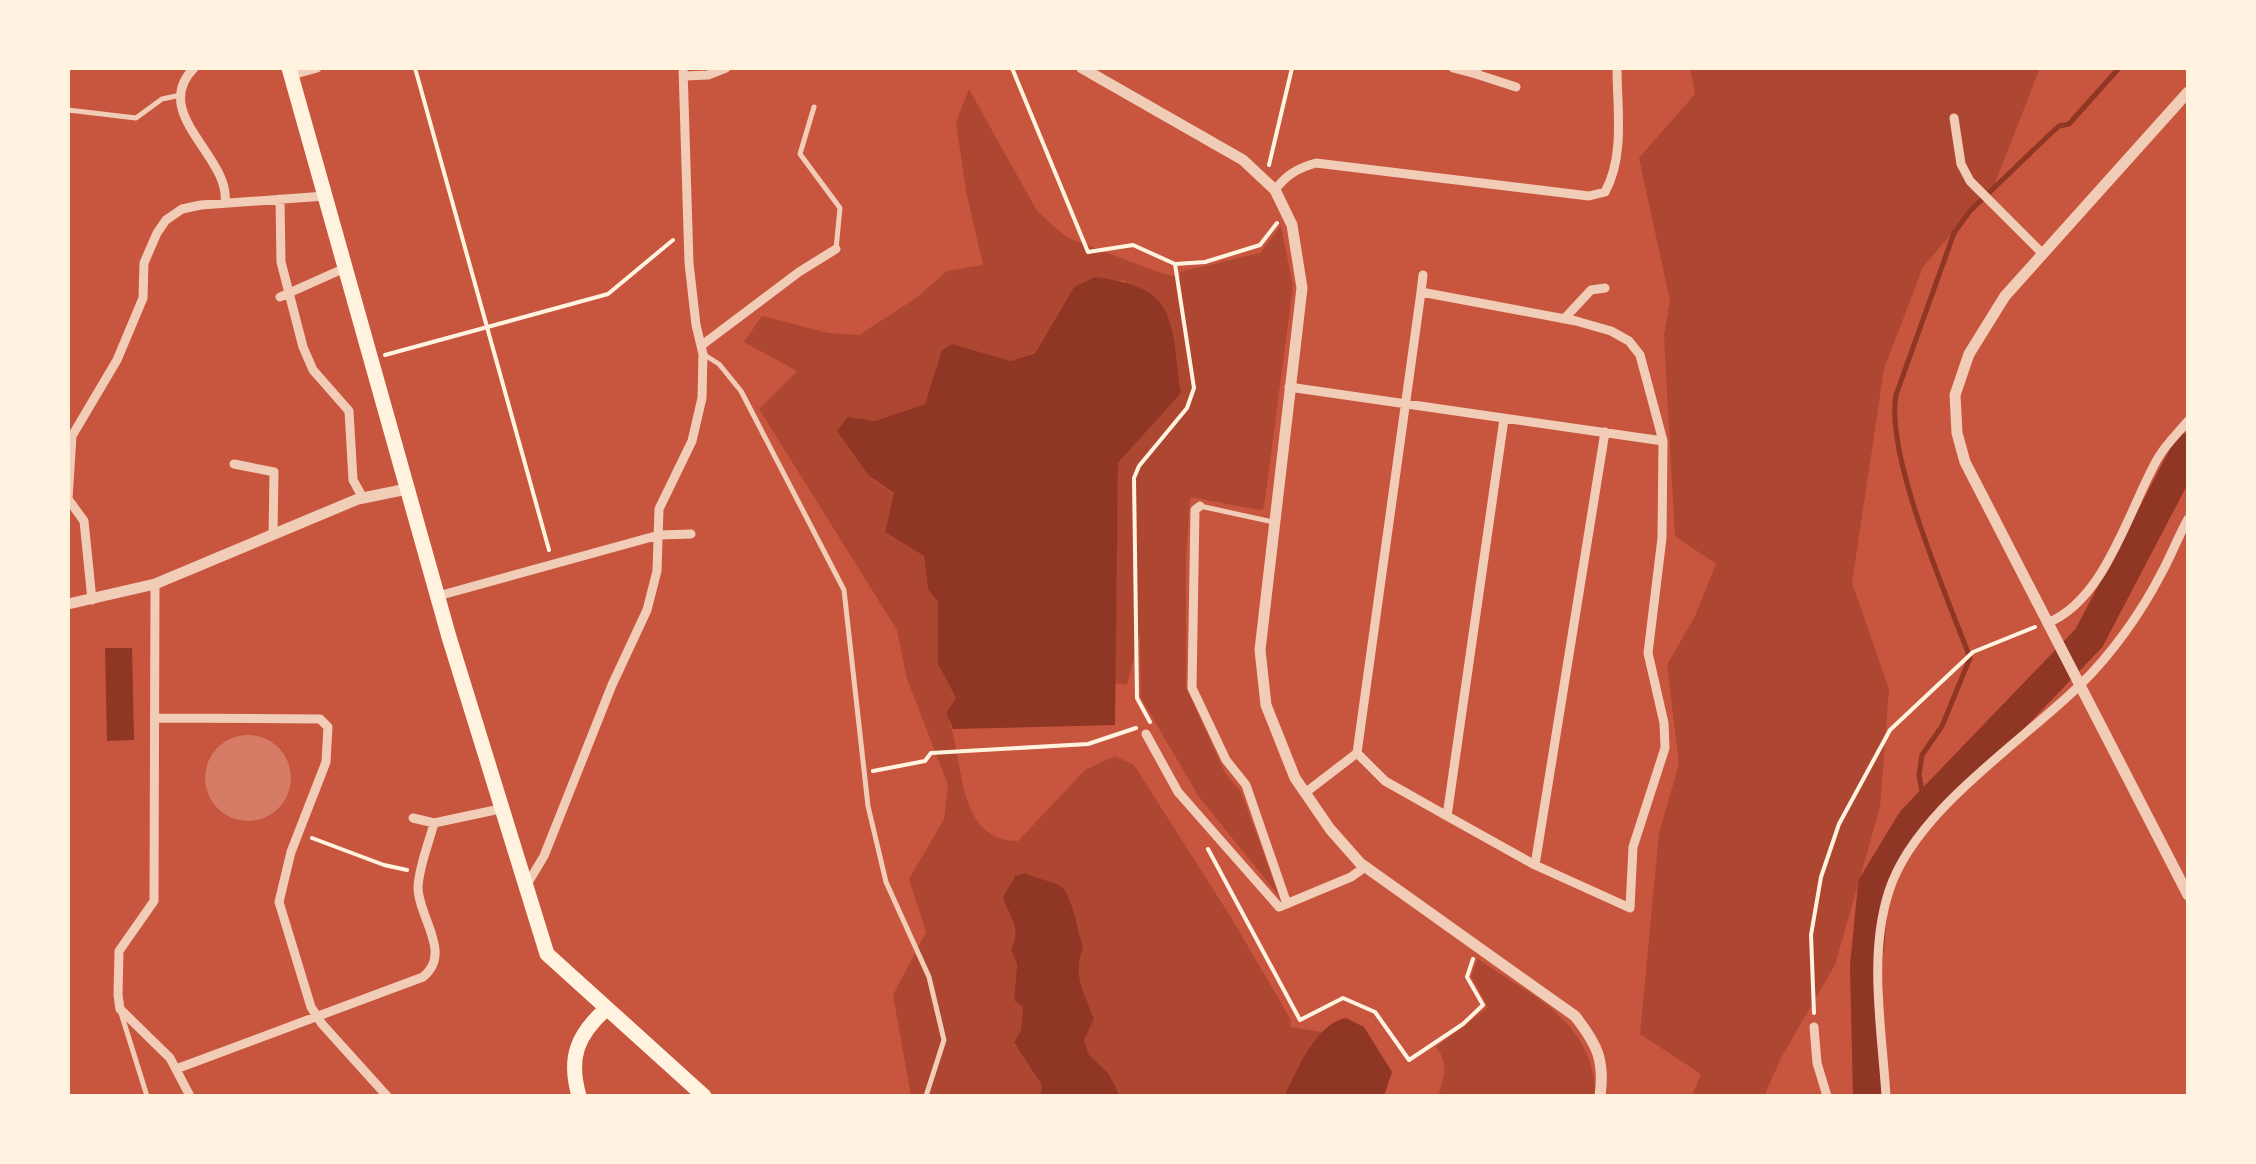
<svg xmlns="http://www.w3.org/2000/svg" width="2256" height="1164" viewBox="0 0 2256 1164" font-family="'Source Sans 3',sans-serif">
<rect width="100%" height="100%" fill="#c8553d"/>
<path fill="#ae4732" d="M1690 68H2040L1995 183 1923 267 1884 369 1852 583 1889 689 1880 807 1835 965 1781 1058 1764 1096H1692L1701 1074 1640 1034 1659 833 1679 764 1667 665 1695 616 1716 564 1675 536 1664 335 1670 301 1639 158 1695 94Z
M969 89 1037 211 1066 237 1163 274 1180 277V272L1260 253 1281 226 1293 286 1264 508 1260 510 1190 497 1186 560V687L1225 773 1241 792 1279 896 1199 797 1141 698 1140 634 1127 685 1115 683 1118 463 1181 393 1125 281 1095 278 1074 287 1035 352 1011 361 952 344 942 350 925 404 875 421 848 417 868 476 894 494 885 532 924 556 928 589 938 602V664L956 698 946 713C966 757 953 840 1018 841L1085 770 1115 756 1134 765 1232 919 1291 1020 1290 1027 1322 1032 1297 1069 1284 1096H1120L1109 1074 1089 1055 1084 1041 1094 1017 1080 985 1077 962 1080 935 1074 919 1014 876 1004 897C1010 918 1022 928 1011 950L1017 964 1014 999 1023 1007 1021 1030 1014 1044 1043 1085 1040 1096H911L893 995 926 932 909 879 944 819 948 785 907 679 897 630 759 409 797 371 744 342 762 316 828 333 859 335 916 298 947 271 983 265 966 191 956 122Z
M1478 959C1535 999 1592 1019 1596 1096H1438C1444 1078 1449 1063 1436 1047L1488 1007 1471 976Z"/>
<path fill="#8f3625" d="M1095 277C1180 287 1170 321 1181 393L1118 463 1115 725 953 729 946 713 956 698 938 664V602L928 589 924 556 885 532 894 493 869 476 837 431 848 417 875 421 925 404 942 350 952 344 1011 361 1035 353 1074 287Z
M105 648H132L134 740 107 741Z
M1026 873C1037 880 1053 880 1063 888 1071 895 1080 937 1083 949 1072 974 1084 993 1094 1018L1084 1041 1089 1055 1109 1074 1120 1096H1040L1042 1085 1014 1043 1021 1030 1023 1007 1014 1000 1017 964 1011 950C1022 928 1010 918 1003 897L1015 876Z
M1346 1018 1364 1027 1392 1072 1384 1096H1284C1297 1071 1315 1024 1346 1018Z"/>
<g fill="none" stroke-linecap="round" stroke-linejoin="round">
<path stroke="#8f3625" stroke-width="5" d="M1925 808 1919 775 1922 755 1942 726 1970 658C1947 596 1885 456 1896 395L1954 233 1970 211 2048 136 2059 126 2069 124 2119 68"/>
<path stroke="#8f3625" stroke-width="32" d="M1869 1096 1866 966 1874 885 1913 821 2089 638 2188 449"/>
</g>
<path fill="#d67c66" d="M205 778a43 43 0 1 1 86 0a43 43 0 1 1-86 0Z"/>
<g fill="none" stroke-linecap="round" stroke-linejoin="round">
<path stroke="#fff3e0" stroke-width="4" d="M415 68 549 550
M1012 68 1088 252 1133 245 1175 264 1194 388 1187 408 1139 466 1134 478 1137 698 1150 722
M1269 165 1292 68
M1175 264 1205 262 1260 245 1277 223
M385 355 608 294 673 240
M873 771 925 761 931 753 1088 744 1136 728
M312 838 384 865 407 870
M1208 849 1300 1020 1343 998 1375 1012 1409 1060 1463 1024 1483 1005 1467 977 1473 959
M1814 1013 1811 935 1821 877 1839 824 1890 730 1973 652 2035 627"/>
<path stroke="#f1ccb7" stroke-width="5" d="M814 107 800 154 840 208 836 249
M68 110 136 118 162 99 181 95
M703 354 719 364 741 391 844 590 868 806 886 882 929 977 944 1040 926 1096
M1200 506 1273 522
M121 1013 147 1096"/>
<path stroke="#f1ccb7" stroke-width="9" d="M194 68C149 114 231 156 225 203
M1453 68 1476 74 1478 68
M1476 74 1516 87
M292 75 317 68
M684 76 708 75 726 68
M1954 118 1961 164 1970 181 2043 254
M1275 190C1286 175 1298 168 1316 163L1589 196 1605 192C1625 156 1617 108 1617 68
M280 199 281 262 303 347 313 370 349 411 353 480 363 498
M1421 292 1423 275
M280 297 345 268
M1564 319 1591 290 1605 288
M702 345 799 272 836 249
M1289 387 1663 441
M234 464 274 472 273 535
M1200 506 1195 510 1192 688 1226 760 1246 785 1287 904
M155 584 154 901 119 951 118 995 120 1009 170 1058 190 1096
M438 596 659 535 691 534
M92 600 84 521 68 499 72 436 117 360 143 298 144 263 157 233 166 220 182 209 201 205 325 196
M2047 623C2106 600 2129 508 2158 458 2166 444 2178 433 2188 421
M155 718 320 719 328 727 326 762 291 852 279 902 311 1007 322 1024 387 1096
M1146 734 1178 792 1279 907 1351 877 1365 867
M1305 793 1357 753 1421 292 1576 321 1611 331 1629 341 1640 355 1663 441 1662 538 1648 653 1664 723 1665 748 1633 847 1630 908 1535 865 1447 816 1385 781 1357 753
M1447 816 1504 419
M413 818 434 823 500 809
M1535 865 1605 432
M526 886 544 856 612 685 647 610 657 571 659 509 692 441 702 398 703 354 696 325 689 263 683 68
M1814 1027 1817 1063 1827 1096
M176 1069 423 977C453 953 418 917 418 887 419 866 429 843 434 823
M1886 1096C1882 1030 1868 955 1889 891 1915 810 2021 743 2080 685 2111 655 2141 613 2161 574 2171 556 2178 537 2188 519"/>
<path stroke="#f1ccb7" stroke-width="11" d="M1082 68 1243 160 1275 190 1292 225 1302 288 1260 650 1266 705 1295 778 1330 829 1360 863 1575 1016C1597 1044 1605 1060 1600 1096
M2188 92 2005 296 1969 354 1955 395 1957 433 1965 462 2188 895
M68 604 155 584 358 499 407 489"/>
<path stroke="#fff3e0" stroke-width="15" d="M289 68 449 637 547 954 704 1096
M579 1096C568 1058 577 1035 606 1009"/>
</g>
<rect width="2256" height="1164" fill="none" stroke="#fff3e0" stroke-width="140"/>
</svg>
